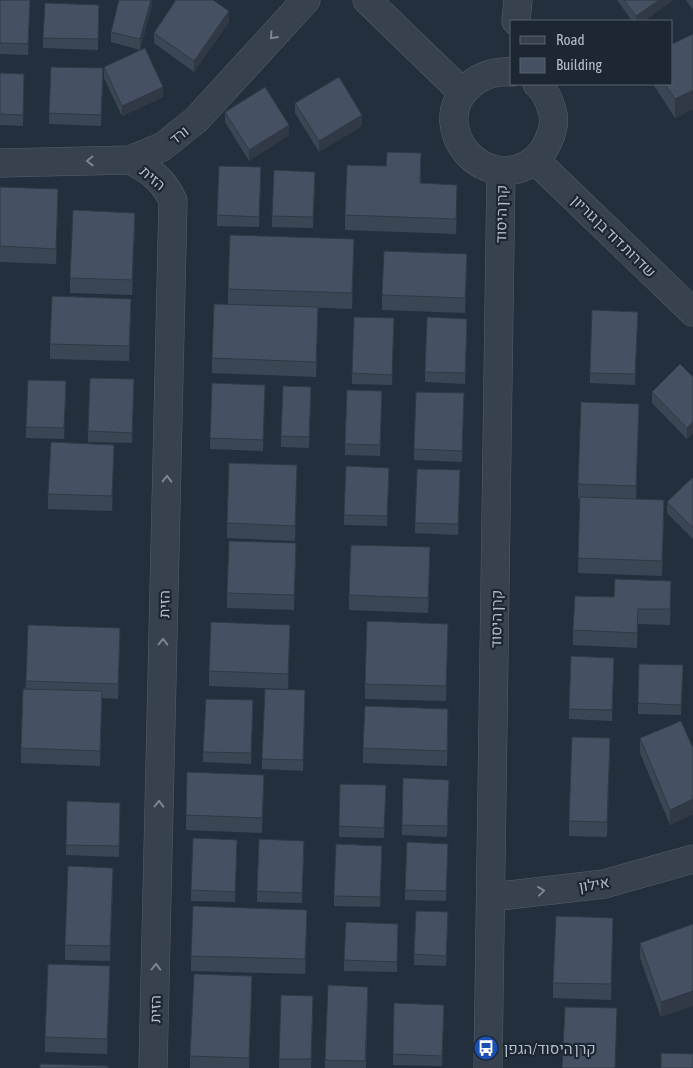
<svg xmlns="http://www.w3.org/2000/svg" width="693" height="1068" viewBox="0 0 693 1068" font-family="'Asap Condensed',Heebo,sans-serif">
<rect width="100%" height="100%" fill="#242f3e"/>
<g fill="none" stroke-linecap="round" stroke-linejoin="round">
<defs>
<path id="minor" d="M367 0 463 93
M516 21 518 0
M512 72C483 69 451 91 454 123 460 175 529 190 549 139 553 130 555 119 552 110 549 100 545 90 537 84
M130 160C150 170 164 180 173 201L153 1068
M535 160 693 312
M0 163 130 160 162 147 196 120 306 0
M492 897 604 884 693 859
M488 1068 501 171"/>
</defs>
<use href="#minor" stroke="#565f6c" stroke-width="29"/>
<use href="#minor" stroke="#38414e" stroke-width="28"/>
</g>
<path fill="#3b4654" d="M0 0 30 9 28 55 0 54Z
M152 0V5L140 50 111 42V32Z
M617 0H673L644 21H632Z
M686 0H693V10Z
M99 15 98 50 43 48V38Z
M229 22 194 72 154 43V33Z
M693 34V109L675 118 653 84H672Z
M104 67 163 97 122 116 104 78Z
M0 73 24 84 23 126 0 125Z
M103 79 101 126 49 124V113Z
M295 103 362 126 319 152 295 113Z
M225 112 289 135 249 161 225 122Z
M421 168V183L457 200 456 234 345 230V215Z
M261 178 259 227 217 226V215Z
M315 182 313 228 272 227V216Z
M0 187 58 204 56 264 0 262Z
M135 228 132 295 70 293V278Z
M354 254 352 309 228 304V289Z
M467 269 465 313 382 310V295Z
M638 312 635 385 590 383V373Z
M131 314 129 361 50 359V344Z
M318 323 316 377 212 373V358Z
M394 329 392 385 352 384V373Z
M467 329 465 384 425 382V372Z
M693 377V433L687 439 652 403V392Z
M265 385 263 451 210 449V438Z
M134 390 132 443 88 442V431Z
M66 391 64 439 26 438V427Z
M311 397 309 448 281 447V436Z
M382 402 380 456 345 455V444Z
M464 404 462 462 414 460V449Z
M639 419 636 499 664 515 662 576 578 573 580 499H578V484Z
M114 460 112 511 48 509V494Z
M693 477V539L667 513V502Z
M389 478 387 526 344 525V515Z
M297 480 295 541 227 538V523Z
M460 481 458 535 415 533V523Z
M296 558 294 610 227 608V593Z
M430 562 428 613 349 610V595Z
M671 596 670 625 638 624 637 648 573 645V630L614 597Z
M448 639 446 701 365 699V684Z
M290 640 288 689 209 686V671Z
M120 643 118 699 102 698 100 766 21 763V748L26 681Z
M614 668 612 721 569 719V709Z
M683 676 681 715 638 714V703Z
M305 701 303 771 262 769V759Z
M253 711 251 764 203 762V752Z
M448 724 447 766 363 763V748Z
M640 738 693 748V814L670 825 640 753Z
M610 754 607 837 569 836V821Z
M264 790 262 833 186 830V815Z
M449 790 447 837 402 835V825Z
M386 796 384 838 339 837V826Z
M120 813 119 857 66 855V845Z
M237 850 235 902 191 901V890Z
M304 851 302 903 257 902V891Z
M448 854 446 901 405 900V890Z
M382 856 380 907 334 906V896Z
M113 883 110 961 65 960V945Z
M448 922 446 966 414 965V954Z
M693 924 661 1017 640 958V943Z
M307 925 305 974 191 971V956Z
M613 933 611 1000 553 998V983Z
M398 934 397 972 344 971V960Z
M110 981 107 1054 45 1052V1037Z
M252 991 249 1068H190V1056Z
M368 997 366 1068H325V1060Z
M313 1007 311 1068H279V1059Z
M444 1016 442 1066 393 1065V1054Z"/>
<path fill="#303945" d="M151 0H152V5L140 50V39Z
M659 0H673L644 21H636V16Z
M229 11V22L194 72V61Z
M163 87V97L122 116V106Z
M693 90V109L675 118V99Z
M362 115V126L319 152V141Z
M289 125V135L249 161V150Z
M457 185V200L456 234V219Z
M58 189V204L56 264V249Z
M135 213V228L132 295V280Z
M354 239V254L352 309V293Z
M467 254V269L465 313V298Z
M318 307V323L316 377V362Z
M639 404V419L636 501V486Z
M693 422V433L687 439V428Z
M114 445V460L112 511V496Z
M297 465V480L295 541V526Z
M664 500V515L662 576V561Z
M296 543V558L294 610V595Z
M448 624V639L446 701V686Z
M290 625V640L288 689V674Z
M120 628V643L118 699V684Z
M102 691V706L100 766V751Z
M448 709V724L447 766V751Z
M610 738V754L607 837V822Z
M264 775V790L262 833V818Z
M693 799V814L670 825V810Z
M113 868V883L110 961V946Z
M307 910V925L305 974V959Z
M613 918V933L611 1000V984Z
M110 966V981L107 1054V1039Z
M252 976V991L249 1068V1058Z
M693 991V1006L661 1017V1002Z"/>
<path fill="#455162" stroke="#303945" d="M0 0H30L28 44 0 43Z
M119 0H151L140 39 111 32Z
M176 0H213L229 11 194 61 154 33Z
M624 0H659L636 16Z
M45 3 99 5 98 39 43 38Z
M693 34V90L675 99 665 84H672V44Z
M145 48 163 87 122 106 104 67Z
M51 67 103 68 101 115 49 113Z
M0 73 24 74 23 115 0 114Z
M339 77 362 115 319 141 295 103Z
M265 87 289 125 249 150 225 112Z
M387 152 421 153 420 183 457 185 456 219 345 215 347 165 386 166Z
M219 166 261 167 259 217 217 215Z
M274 170 315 172 313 217 272 216Z
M0 187 58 189 56 249 0 246Z
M73 210 135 213 132 280 70 278Z
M230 235 354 239 352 293 228 289Z
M384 251 467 254 465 298 382 295Z
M52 296 131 299 129 346 50 344Z
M214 304 318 307 316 362 212 358Z
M592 310 638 312 635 374 590 373Z
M354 317 394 318 392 375 352 373Z
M427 317 467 319 465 373 425 372Z
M680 364 693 377V422L687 428 652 392Z
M90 378 134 379 132 433 88 431Z
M28 380 66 381 64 428 26 427Z
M212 383 265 385 263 440 210 438Z
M283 386 311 387 309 437 281 436Z
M347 390 382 391 380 445 345 444Z
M416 392 464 393 462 451 414 449Z
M581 402 639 404 636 486 578 484Z
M51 442 114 445 112 496 48 494Z
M229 463 297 465 295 526 227 523Z
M346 466 389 468 387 516 344 515Z
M417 469 460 470 458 524 415 523Z
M693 477V528L667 502Z
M580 497 664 500 662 561 578 558Z
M229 541 296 543 294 595 227 593Z
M351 545 430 547 428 598 349 595Z
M615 579 671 581 670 609H638L637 633 573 630 575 596 614 597Z
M367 621 448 624 446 686 365 684Z
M211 622 290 625 288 674 209 671Z
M28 625 120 628 118 684 26 681Z
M571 656 614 658 612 710 569 709Z
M639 664 683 665 681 705 638 703Z
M23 689 102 691 100 751 21 748Z
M265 689 305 690 303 760 262 759Z
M206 699 253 700 251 753 203 752Z
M365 706 448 709 447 751 363 748Z
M681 721 693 748V799L670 810 640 738Z
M572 737 610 738 607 822 569 821Z
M187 772 264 775 262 818 186 815Z
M403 778 449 780 447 826 402 825Z
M340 784 386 785 384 828 339 826Z
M67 801 120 803 119 846 66 845Z
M193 838 237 840 235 892 191 890Z
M259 839 304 841 302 893 257 891Z
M407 842 448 844 446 891 405 890Z
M336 844 382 846 380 897 334 896Z
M68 866 113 868 110 946 65 945Z
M193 906 307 910 305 959 191 956Z
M416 911 448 912 446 956 414 954Z
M556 916 613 918 611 984 553 983Z
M346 922 398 924 397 962 344 960Z
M693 924V991L661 1002 640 943Z
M48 964 110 966 107 1039 45 1037Z
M194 974 252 976 249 1058 190 1056Z
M328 985 368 987 365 1061 325 1060Z
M281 995 313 996 311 1059H279Z
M394 1003 444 1005 442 1056 393 1054Z
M565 1007 617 1008 615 1068H562Z
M661 1053 693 1054V1068H661Z
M40 1064 108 1066V1068H40Z"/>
<defs><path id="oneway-chevron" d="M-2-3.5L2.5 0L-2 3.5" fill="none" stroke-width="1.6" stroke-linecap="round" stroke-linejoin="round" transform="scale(1.25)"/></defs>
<g stroke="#7c8592">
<use href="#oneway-chevron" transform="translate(273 36) rotate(132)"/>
<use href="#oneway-chevron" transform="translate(90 161) rotate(179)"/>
<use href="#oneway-chevron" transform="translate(167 479) rotate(-89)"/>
<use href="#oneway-chevron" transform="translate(163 642) rotate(-89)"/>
<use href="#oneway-chevron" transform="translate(159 804) rotate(-89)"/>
<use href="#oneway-chevron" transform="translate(541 891) rotate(-7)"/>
<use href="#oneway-chevron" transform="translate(156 967) rotate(-89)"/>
</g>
<defs>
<symbol id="bus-disc" viewBox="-11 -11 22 22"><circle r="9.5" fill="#1a4fb4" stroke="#1d2633"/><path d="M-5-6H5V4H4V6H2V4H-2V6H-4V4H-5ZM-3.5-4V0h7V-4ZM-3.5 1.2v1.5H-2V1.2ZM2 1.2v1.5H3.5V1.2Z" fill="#fff"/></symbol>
</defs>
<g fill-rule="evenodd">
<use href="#bus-disc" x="472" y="1034" width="28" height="28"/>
</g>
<g text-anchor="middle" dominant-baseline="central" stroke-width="4.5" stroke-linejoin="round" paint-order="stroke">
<g font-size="15" fill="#b4bcc9" stroke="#1d2633">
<text transform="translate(179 135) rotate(-38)">ורד</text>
<text transform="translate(153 178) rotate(41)">הזית</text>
<text transform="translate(501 214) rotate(-89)">קרן היסוד</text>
<text transform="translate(614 236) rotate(44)">שדרות דוד בן גוריון</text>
<text transform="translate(164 604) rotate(-89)">הזית</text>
<text transform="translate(496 619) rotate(-89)">קרן היסוד</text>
<text transform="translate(594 884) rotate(-9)">אילון</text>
<text transform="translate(155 1009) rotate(-89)">הזית</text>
</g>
<g font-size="15" fill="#b4bcc9" stroke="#1d2633" text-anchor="start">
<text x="504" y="1048">קרן היסוד/הגפן</text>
</g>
</g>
<rect x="510" y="20" width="162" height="65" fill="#1d2633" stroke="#59626f"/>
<rect x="520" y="36" width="25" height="8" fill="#38414e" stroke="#59626f"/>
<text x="556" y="45" font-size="15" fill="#b4bcc9">Road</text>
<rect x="520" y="58" width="25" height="15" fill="#455162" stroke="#59626f"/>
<text x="556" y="70" font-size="15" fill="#b4bcc9">Building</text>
</svg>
